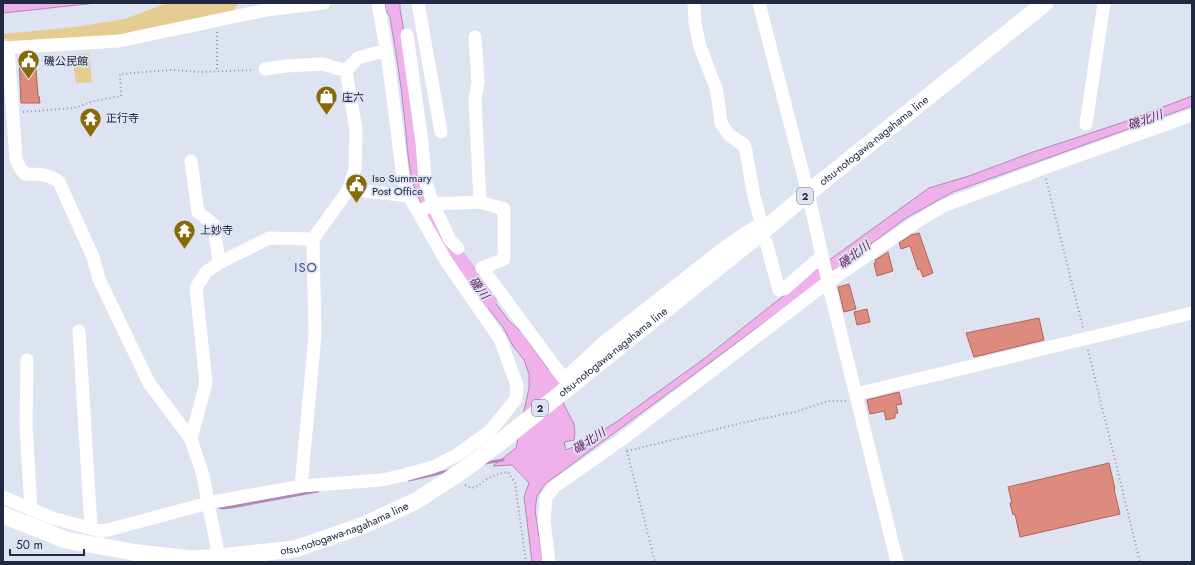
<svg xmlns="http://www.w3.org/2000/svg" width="1195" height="565" viewBox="0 0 1195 565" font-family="Jost,'Noto Sans JP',sans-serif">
<rect width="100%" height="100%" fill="#dee3f1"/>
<path fill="#e5cd91" d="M167 3H239L232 12 98 39 7 42V39H3V34L75 27 125 19Z
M89 53 92 82 76 83 72 55Z"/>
<path fill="#efb1ea" stroke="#b188b8" d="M3 3H96L3 13Z
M385 3H400V9L409 61 421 177 452 244 467 264 460 268C442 244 424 216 414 186 407 164 407 137 404 114 401 81 395 49 390 17L386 11Z
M1192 96V106L953 192 906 218 545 484 537 496 535 510 543 562H532L524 497 529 483 512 465 493 466 516 448 529 388V374L524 360 513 346 503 327 475 291 477 289 471 282 477 278 509 321 526 336 525 337 548 369 550 368 559 380 564 405 574 424 575 434 574 440 564 442 566 450 580 444 615 423 705 358 821 266 929 188 969 176 1033 152 1121 123Z"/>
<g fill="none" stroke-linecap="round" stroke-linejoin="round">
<path stroke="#b188b8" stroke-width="3" d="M485 463 503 460
M409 480 449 471
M218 507 222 508 231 507 318 491"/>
<path stroke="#efb1ea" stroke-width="18" d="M448 247 489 299"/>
</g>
<path fill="#de8b7f" stroke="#b16459" d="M35 56 38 96H39L40 103H21L19 57Z
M919 233 933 273 923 277 920 269 918 270 910 246 901 249 899 243 911 235Z
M888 252 893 271 877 276 874 263H876L875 260Z
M849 284 856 309 844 312 838 287Z
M867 309 870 322 857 325 854 312Z
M1039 318 1044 340 974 357 966 333Z
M899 392 902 404 896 405 898 413 895 414V418L886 420 884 411 870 414 867 400Z
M1109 463 1115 489H1114L1120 514 1020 537 1015 514 1013 515 1010 503H1012L1008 487Z"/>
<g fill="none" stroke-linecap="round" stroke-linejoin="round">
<path stroke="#939aad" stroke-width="2" stroke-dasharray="1 3" stroke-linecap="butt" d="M217 32V71
M23 112 74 108 94 101 121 96 120 74 171 70 200 72 254 70
M1046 179 1083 328
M1088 350 1140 562
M627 451 746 422 795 412 828 401H846
M627 451 655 562
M465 485C476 491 478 485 487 479 494 475 500 473 508 472L515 483 526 562"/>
<path stroke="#fff" stroke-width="13" d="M418 3 441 132
M694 3 695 23 700 47 716 88 718 100 721 123 729 135 744 145 746 151 753 192 760 219
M759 3 808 193 828 282 897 562
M407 35 422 142 425 180 433 204 450 240 458 248
M3 48 119 41 266 10 324 3
M8 48 16 159 20 168 25 174C37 174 50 174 59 182L93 257 99 279 149 383 191 439 203 475 208 503 220 562
M265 69 286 66 323 64 346 71 356 130 355 168 349 189
M346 71 358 58 386 50
M1086 124 1104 3
M191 161 198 212 214 225 219 263
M480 202 504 209V259L482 268 564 379 604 342 725 247 755 227
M419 212 433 204 480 202 475 99 478 82 475 37
M313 239 349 189 409 196
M766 242 779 290 784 289 822 256
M79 331 91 528
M27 360 26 425 31 510
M856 394 1192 313
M191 439 206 383 196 288 206 272 219 263 269 238 313 239 315 335 301 486
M3 497 52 518 101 531 112 529 208 503 301 486 382 480 404 475 433 467 457 455 490 431 516 399 517 385 500 339 446 261 409 196 403 178 388 60 378 3
M549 562 544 521 546 498 554 487 621 440 828 282 915 223 943 206 1044 168 1192 115"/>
<path stroke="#fff" stroke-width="17" id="s1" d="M3 515 66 540 138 553 191 559 220 557 295 549 364 525 416 501 462 471 499 443 757 236 808 193 1045 3"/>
</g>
<defs>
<symbol id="civic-pin" viewBox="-11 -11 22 30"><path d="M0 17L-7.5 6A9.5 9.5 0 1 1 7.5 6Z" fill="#876a07" stroke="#dee3f1"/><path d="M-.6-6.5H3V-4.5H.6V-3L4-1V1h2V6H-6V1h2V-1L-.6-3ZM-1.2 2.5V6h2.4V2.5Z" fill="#fff"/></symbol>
<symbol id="shop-pin" viewBox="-11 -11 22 30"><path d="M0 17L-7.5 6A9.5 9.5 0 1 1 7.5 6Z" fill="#876a07" stroke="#dee3f1"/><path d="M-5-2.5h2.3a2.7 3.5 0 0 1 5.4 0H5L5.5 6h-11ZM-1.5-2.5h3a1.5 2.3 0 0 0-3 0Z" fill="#fff"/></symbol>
<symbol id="temple-pin" viewBox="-11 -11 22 30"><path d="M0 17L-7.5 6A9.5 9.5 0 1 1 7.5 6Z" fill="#876a07" stroke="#dee3f1"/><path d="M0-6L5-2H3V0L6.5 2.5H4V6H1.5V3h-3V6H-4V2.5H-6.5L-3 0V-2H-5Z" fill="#fff"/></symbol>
</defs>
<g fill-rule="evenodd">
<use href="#civic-pin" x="16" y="48" width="25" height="34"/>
<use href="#shop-pin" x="314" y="84" width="25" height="34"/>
<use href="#temple-pin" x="78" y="106" width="25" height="34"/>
<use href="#civic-pin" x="344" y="172" width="25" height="34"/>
<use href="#temple-pin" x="172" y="218" width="25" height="34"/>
</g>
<g text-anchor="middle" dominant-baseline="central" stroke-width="3.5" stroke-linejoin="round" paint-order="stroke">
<g fill="#dee3f1" stroke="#596077" stroke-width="1">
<rect x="797" y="188" width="16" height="16" rx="3"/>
<rect x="532" y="400" width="16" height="16" rx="3"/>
</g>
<g font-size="10" font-weight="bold" fill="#202843">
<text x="805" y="196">2</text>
<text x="540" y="408">2</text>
</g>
<g font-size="11" fill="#202843" stroke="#dee3f1" text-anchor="start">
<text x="44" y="61">磯公民館</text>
<text x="342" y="97">庄六</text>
<text x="106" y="118">正行寺</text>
<text x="372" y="178">Iso Summary<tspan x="372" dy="13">Post Office</tspan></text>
<text x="200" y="230">上妙寺</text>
</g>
<g font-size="11" fill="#202843" stroke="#dee3f1">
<text stroke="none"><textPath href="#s1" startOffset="1012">otsu-notogawa-nagahama line</textPath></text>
<text stroke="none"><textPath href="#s1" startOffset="676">otsu-notogawa-nagahama line</textPath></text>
<text stroke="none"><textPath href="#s1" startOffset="352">otsu-notogawa-nagahama line</textPath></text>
</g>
<g font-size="12" font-style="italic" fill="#692267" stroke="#dee3f1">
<text transform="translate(1145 120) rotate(-19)">磯北川</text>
<text transform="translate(854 255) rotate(-37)">磯北川</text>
<text transform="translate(479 288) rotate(53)">磯川</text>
<text transform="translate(589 441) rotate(-33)">磯北川</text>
</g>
<g font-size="13" letter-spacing="1" fill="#41538f" stroke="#dee3f1">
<text x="306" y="267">ISO</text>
</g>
</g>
<rect width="1195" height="565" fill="none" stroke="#202843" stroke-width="8"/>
<path d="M10 549v6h74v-6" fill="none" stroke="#202843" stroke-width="2"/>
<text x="16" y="549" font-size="12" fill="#202843" stroke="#dee3f1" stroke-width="3" paint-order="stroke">50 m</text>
</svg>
